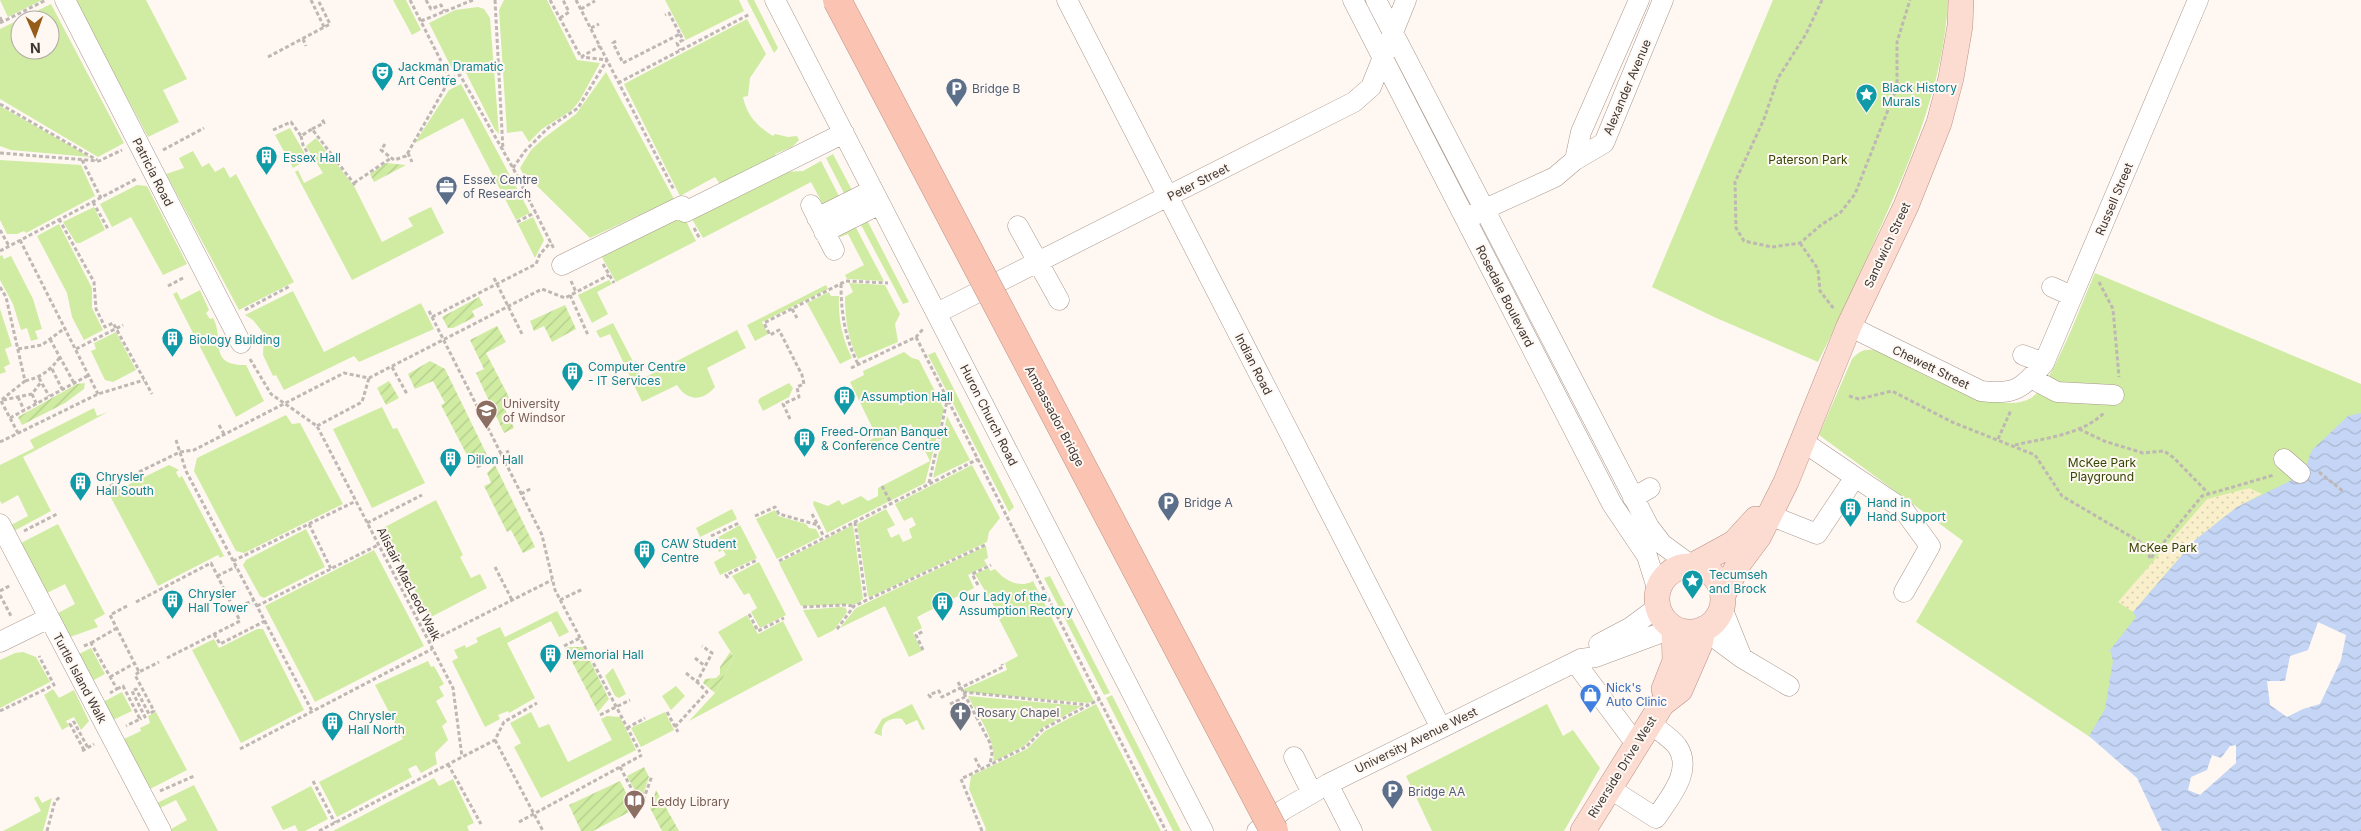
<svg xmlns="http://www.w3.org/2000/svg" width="2361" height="831" viewBox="0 0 2361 831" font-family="Inter,sans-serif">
<defs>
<pattern id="sand-dots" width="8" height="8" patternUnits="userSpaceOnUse" patternTransform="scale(1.25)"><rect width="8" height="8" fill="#f9efca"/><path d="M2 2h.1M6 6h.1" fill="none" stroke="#d6ceae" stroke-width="1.8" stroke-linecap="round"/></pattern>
<pattern id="garden-furrows" width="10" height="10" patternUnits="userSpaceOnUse" patternTransform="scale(1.25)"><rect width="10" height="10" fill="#cfeca2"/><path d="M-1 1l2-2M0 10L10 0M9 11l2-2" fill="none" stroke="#b3cb8c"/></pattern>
<pattern id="water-waves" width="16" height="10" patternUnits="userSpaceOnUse" patternTransform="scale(1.25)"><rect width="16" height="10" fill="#c4d5f5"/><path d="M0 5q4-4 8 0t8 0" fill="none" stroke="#a9b7d2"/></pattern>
</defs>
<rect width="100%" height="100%" fill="#fff7f2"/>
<path fill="#cfeca2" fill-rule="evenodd" d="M0 0H42L8 17Z
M75 0H146L187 79 163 90 179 122 148 137Z
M393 0H406L421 30 412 35Z
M504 0H547L577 60 600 63 580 100 572 110 542 129 529 142 522 131 507 133 499 10Z
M665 0H739L744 11 686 40Z
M747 0H754L778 48 774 53Z
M1773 0H1948C1944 83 1911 160 1877 235 1858 278 1839 320 1818 362L1714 317 1652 287Z
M51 4 124 143 98 157 0 99V29ZM20 20H50V50H20Z
M478 7 484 9 490 18 499 134 495 130 464 69 454 73 429 23 455 10Z
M747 19 766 54 750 78 748 96 743 97C747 116 757 126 773 136L775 134 788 137 797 136 799 140 792 147 775 154 777 159 722 187 715 177 680 196 624 84Z
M606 72 674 199 590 238 533 182 528 184 520 168 531 150 544 138 576 114Z
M461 84 530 213 516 220 463 118 415 143 449 90Z
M0 106 90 157 11 150 0 146Z
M290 128 308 159 293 168 275 135Z
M316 138 354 186 382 242 413 226 408 218 431 207 444 233 352 280 295 172 298 170 304 183 323 173 306 146Z
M193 151 202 167 209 163 215 172 224 167 230 178 236 174 294 282 239 310 166 174 184 168 179 158Z
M833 154 853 192 847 199 826 158Z
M0 160 81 165 95 196 26 233 24 231 17 234H7L0 220Z
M821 161 842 202 826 210 811 182 703 238 692 219 783 172 803 171Z
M137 185 147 186 187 264 163 275 131 217 112 227 100 204Z
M94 207 105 230 80 243H76L63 222Z
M682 213 696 241 616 282 600 254Z
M533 217 544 240 535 258 518 224Z
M859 221 868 222 909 302 903 304Z
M59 224 92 288V308L103 330 84 340 72 317 67 293 37 236Z
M854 224 884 281 847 279 845 275 864 265 848 234 840 237 837 233Z
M2 255 4 259 11 256 33 299 42 329 35 331 38 339 31 341 27 328 21 330 13 304 0 280V256Z
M2095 273 2361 384V655L2193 805 1916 622 1963 541 1819 435 1852 359C1860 350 1866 348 1878 351 1910 367 1996 419 2031 398 2053 385 2083 299 2095 273Z
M609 280 612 284 597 292 608 314 592 323 578 295Z
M849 283 885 285 900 314 895 324 898 342 858 359C848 339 845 319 845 297L853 292Z
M826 285 828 289 762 322 768 334 755 341 747 325Z
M200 290 209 310 206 313 210 319 213 318C225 339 207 366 246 365L264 401 236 417 173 294 177 292 181 300Z
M293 291 324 352 421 303 434 329 359 362 354 356 284 390 276 375 273 376 263 355 264 334 253 320 245 315Z
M829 292 831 296H839C838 318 842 338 852 358L840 364 807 303Z
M0 309 12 346 5 349 10 364 4 367 6 372 0 374Z
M613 323 642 379 737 330 746 348 707 368 715 387C702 402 687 401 677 385L642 402 610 334 600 338 596 331Z
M116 332 136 370 113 382 105 380 91 351 96 349 94 343Z
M904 352 912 358 919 360 944 409 925 483 827 533 813 504 814 501 828 506 839 500 842 505 861 496 868 501 878 496V488L930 461 925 451 930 448 921 430 915 433 911 424 870 446 867 442 874 438 869 429 872 427 850 382 864 375 863 371Z
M935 352 1014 507 1009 512 928 355Z
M789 383 793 388 789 397 763 411 758 401 760 398Z
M382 407 393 429 397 428 425 483 372 508 333 429Z
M94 408 97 416 108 412 23 457 51 511 14 531 11 525 28 516 18 495 2 504 0 501V465L34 448 30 440Z
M286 415 292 424 300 423 343 504 244 553 236 551 194 471 197 458Z
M947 416 970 460 933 478Z
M169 465 179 470 176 472 179 478 182 476 224 556 220 558 218 555 158 586 109 494Z
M972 465 1000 518 989 532 987 542 870 597 868 596 857 524 886 509 895 525 887 529 891 538 899 534 903 542 912 538 909 529 916 525 912 517 904 521 895 504Z
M436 500 463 555 460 557 471 578 480 574 487 588 429 618 383 528Z
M732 509 737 519 700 537 696 528Z
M775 510 778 516 806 524 809 528 816 529 820 537 777 559 756 519Z
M58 524 105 614 94 620 98 627 70 637 58 613 75 604 65 584 47 593 21 543Z
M740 525 757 558 720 575 714 562 726 555 723 550 719 552 713 540Z
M853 525 863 599 856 604 801 606 779 563Z
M306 529 325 567 264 598 260 596 243 565 246 560Z
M986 546 988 558 984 560 987 565 968 575 974 588 917 617 922 628 913 633 922 651 909 657 885 606 840 628 856 608Z
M374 550 424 646 315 702 265 606Z
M759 562 786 615 760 628 751 612 757 608 749 593 744 595 732 576Z
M989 568 990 571 995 569C1004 580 1019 589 1033 581L1094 701 1088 703 965 692 964 689 1007 670 1005 663 1018 656 999 619 1002 617 997 607 995 608 975 574Z
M1050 576 1110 693 1104 695 1044 578Z
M841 607 846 608 847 612 834 630 818 638 803 610Z
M557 611 569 632 559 637 551 621 507 643 535 698 509 713 508 711 498 715 500 719 485 727 452 661 458 658 454 650 465 645 466 648 478 642 476 638 500 627 505 637Z
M747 615 758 634 783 621 803 660 689 721 715 693 734 657 718 632Z
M257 629H263L304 710 241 743 192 650 214 639 219 648Z
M91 648 105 674 92 681 79 654Z
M23 652 36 657 50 682 0 708V660L15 653Z
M428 661 431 667 434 666 444 684 439 687 444 696 436 701 447 722 442 726 448 740 435 753 437 764 421 773 416 765 408 769 412 777 337 817 319 782 403 739 375 685Z
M613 668 626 694 619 698 615 696 605 676Z
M676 686 685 696 671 710 662 696Z
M53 689 59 698 74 690 89 721 81 730 74 717 66 721 69 726 62 730 44 695Z
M122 692 132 711 113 720 103 702Z
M1112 695 1181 831H1173L1106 698Z
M968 696 1082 706 1042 728 1024 746 993 762C997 740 977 715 968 696Z
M912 704 925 729 922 730 917 720 906 725 902 719C889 717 880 723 882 736L874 733 882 719Z
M1096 704 1161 831H985L986 829 969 789 971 776 1027 749 1045 731Z
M1547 704 1563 736 1573 730 1600 768 1564 831H1432L1406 776Z
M156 712 187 770 150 789 124 739 141 731 140 728 150 723 148 716Z
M531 712 539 728 549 724 568 762 612 740 601 719 607 716 620 717 636 750 541 798 514 747 521 743 510 723Z
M665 712 674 730 641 747 631 728Z
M434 778 439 786 453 779 474 823 467 826 469 831H333Z
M194 785 218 831H172L171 829 187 820 176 800 160 808 157 803Z
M311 786 328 819 305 831H298L295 825 283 830 271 807Z
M38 796 42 803 52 798 43 831H3L41 811 34 798Z"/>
<path fill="url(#sand-dots)" d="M2249 488 2262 494C2207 520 2172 567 2133 612L2118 602 2207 499Z"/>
<path fill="url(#garden-furrows)" d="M386 163 406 165 374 182 370 174Z
M479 297 483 305 472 311 475 317 453 328H448L442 317Z
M565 305 576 329 552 342 544 326 534 331 530 321Z
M497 326 506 342 486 353 511 401 503 405 514 428 504 433 476 373 484 369 470 340Z
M430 361 445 369 487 455 471 463 441 405 445 403 433 381 415 389 408 374Z
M389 381 399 398 386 405 377 388Z
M85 383 84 389 65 403 22 425 18 417 77 384Z
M495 465 535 547 523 553 511 530 507 532 484 486 491 483 487 473Z
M570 647H583L609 699 598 712 565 648Z
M730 652 734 657 715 693 703 683 705 679 716 678 720 674V667Z
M644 767 649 777 641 801 627 776Z
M620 781 635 809 593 831H581L569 805Z
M656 790 679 831H662L650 808Z"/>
<path fill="url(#water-waves)" d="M2361 413V831H2162L2137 778 2089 736 2105 709 2113 661 2110 650 2136 617 2133 612 2195 540 2237 507 2292 480 2305 468 2312 450 2348 416Z"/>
<path fill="#fff7f2" d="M2318 622 2346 635 2341 660 2320 704 2303 709 2287 717 2270 705 2267 681H2285L2290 656 2308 650Z
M2236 745V763L2200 795 2188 790 2191 777 2207 770 2212 755 2221 758 2230 746Z"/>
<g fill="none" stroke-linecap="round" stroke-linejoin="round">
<defs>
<path id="minor" d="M65 0 241 343
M775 0 1203 831
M1067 0 1441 728
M1353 0 1612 504 1647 556 1658 591
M1376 0 1649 527 1662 544 1692 566
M1575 160 1581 132 1639 0
M811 205 834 250
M1472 215 1555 177 1575 160 1604 143 1663 0
M817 218 873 190
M1018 226 1059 300
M824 232 880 204
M562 265 682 206 685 212 844 133
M2052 287 2072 296
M937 313 1354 102 1371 87 1406 0
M1849 326 1981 391C2015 395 2022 389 2044 363L2198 0
M2023 355 2044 363
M2031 378 2057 392 2114 395
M2284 459 2300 473
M1855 477 1903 509 1930 546 1904 592
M1633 498 1650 488
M1769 515 1817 534 1855 477 1802 441
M0 524 161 831
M1722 608 1742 658
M1703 629 1742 658 1789 686
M0 642 49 618
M1599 644 1631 627 1658 607
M1575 662 1636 744
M1294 757 1312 793
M1328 784 1352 831
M1609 788 1656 818C1669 798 1694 771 1677 746 1671 738 1658 730 1650 723
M1257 831 1283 810 1328 784 1581 659 1596 657 1674 628"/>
<path id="major" d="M1657 599a33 33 0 1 1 66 0a33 33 0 1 1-66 0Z
M1692 566 1734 543 1756 519
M1723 595 1739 563 1759 536 1786 482 1849 326 1906 206 1939 123 1951 78 1960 26 1961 0
M1664 689 1675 661 1674 628
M1583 831 1662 704 1680 690 1700 644 1703 629"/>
</defs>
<use href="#minor" stroke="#a9978c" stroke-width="21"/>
<use href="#major" stroke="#b89285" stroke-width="26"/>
<path stroke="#bfb7b3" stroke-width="3" stroke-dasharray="4 2.5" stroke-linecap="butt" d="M311 0 324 27
M410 0 441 61
M426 0 431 9 441 5 444 11
M495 0 503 150
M550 0 581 57
M576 0 674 190
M1822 0 1806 34 1778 78 1764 119 1735 182 1736 228 1744 241 1772 247 1800 243 1821 225 1841 212 1855 194 1897 87V42L1910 0
M581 9 595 1
M0 17 2 22
M560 18 569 12 563 0
M421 21 473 0
M0 23 46 0
M591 28 599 24
M680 34 683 40 677 43 680 50
M303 39 306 46
M616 41 613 43 623 63 680 34 669 13 665 15
M268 57 330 24 318 0
M581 57 600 46
M445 69 450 79 460 75 513 168 554 249
M618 83 750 14
M0 104 97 160
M312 129 324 123 322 119
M273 130 291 122 301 136 312 129 355 185
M301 136 303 145 310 157
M385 144 381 150 394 160 406 156 450 79
M163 150 204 128
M0 153 99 161 122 150
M408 153 412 162
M82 160 101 198
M513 168 525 151 548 128 578 108 607 60 581 57
M354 183 391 158
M93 202 108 229
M59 219 94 282 96 309 105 327 113 323 152 394
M517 222 536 212
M694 228 700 239
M0 230 9 246
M20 240 98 394
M1800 243 1818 269 1820 291 1834 309
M0 251 136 179
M603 264 614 283
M494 278 523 336
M571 281 576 292
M2099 282 2113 309 2119 377
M841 284C841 313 845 338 858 364
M168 286 185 277
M0 287 6 297 25 381 0 401
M570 295 588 335
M792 309 797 318
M245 310 290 286
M429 311 542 535 555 590 640 752
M432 317 536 264 540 254 551 242
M916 337 1166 831
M50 339 74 383
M18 349 42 345 65 328
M76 349 123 325
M250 359 271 394 317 426 453 688 462 757
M392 367 407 394
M851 368 916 337 924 328
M52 369 62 389
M39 378 49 396
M25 381C41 377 50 371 60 357
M32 394 36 403
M1849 396 1859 399 1892 391 1952 422 2035 455 2062 496 2147 546 2150 559 2202 496 2274 475
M18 397 24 410
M3 400 32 394 41 382
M1 401 18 433
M10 418 89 375
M790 419 783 404 799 397 797 387 804 384 802 375 779 330 770 335 764 323 846 281 888 283
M219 425 224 434
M317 426 362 402 369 378
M2079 429 2104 441 2143 453 2164 451 2174 458 2209 494
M1998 439 2011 410
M176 440 186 471 312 711
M0 442 98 394 144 380
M2015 445C2045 438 2081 435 2104 413
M477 467 509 451
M2319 472 2344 492
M929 483 947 401
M882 486 891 503
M104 489 180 452 194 450 344 373 369 378 542 289 565 298 609 275
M521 494 532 488
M812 514 824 537
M755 516 775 507 779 514 818 525
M855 522 866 601
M367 523 422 495
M309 524 331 569
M24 531 57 514
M711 536 739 523
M233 561 356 501
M779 561 978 459
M495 567 512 600
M217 576 236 567
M728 578 726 575 757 560
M978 585 972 574 991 565
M0 591 11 585
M0 595 11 616
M560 600 583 589
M136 602 211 563 240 621 167 658
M127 606 110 615 139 672 159 662
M257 606 378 545
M803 607 844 605 854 606
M234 609 254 600
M749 614 758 631 784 618
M837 629 854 606 985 545
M214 634 220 644 265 621
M429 642 552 580
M91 643 117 628
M84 646 91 643 117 689 110 693
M564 646 580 638
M923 650 916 635 924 631
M695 658 705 666
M139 672 135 675 154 711 149 714 136 689 132 691 145 717 140 719
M686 673 697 682 712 653 702 646
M110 677 135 663
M958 682 990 743 992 753 990 764
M117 689 123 686 140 719 126 726
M963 692 1088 705
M931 698 929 695 939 691 942 697 1003 667 1002 664
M950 704 965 697
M0 711 54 685 39 656
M667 712 678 732
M600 715 630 700
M675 727 707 692 697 682
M627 728 645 718
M495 740 543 831
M240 749 432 649
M84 750 70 724 74 722 88 748
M82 751 94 744
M975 758 981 770
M448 764 481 824
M620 767 641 806
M313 781 335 823
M160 791 194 776
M641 806 652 776
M519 822 642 755
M47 831 55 801 60 797
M319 831 495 740 504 722 537 703
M982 831 961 779 1026 747 1043 729 1100 699"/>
<use href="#minor" stroke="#fff" stroke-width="20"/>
<use href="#major" stroke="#fcdbd1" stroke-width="25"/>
<defs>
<path id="highway-bridge" d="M837 0 1274 831"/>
</defs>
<use href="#highway-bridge" stroke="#b89285" stroke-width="29" stroke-linecap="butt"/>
<use href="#highway-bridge" stroke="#fac3b2" stroke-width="28"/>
</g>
<defs>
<symbol id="theatre-pin" viewBox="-11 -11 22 30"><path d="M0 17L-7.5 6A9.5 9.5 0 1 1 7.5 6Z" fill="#0f9aa8" stroke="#fff7f2"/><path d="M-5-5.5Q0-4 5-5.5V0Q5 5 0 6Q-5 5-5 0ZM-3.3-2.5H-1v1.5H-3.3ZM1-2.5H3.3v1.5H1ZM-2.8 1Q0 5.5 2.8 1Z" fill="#fff"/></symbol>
<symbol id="parking-pin" viewBox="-11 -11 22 30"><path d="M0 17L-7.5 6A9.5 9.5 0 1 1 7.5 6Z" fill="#5c6f8a" stroke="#fff7f2"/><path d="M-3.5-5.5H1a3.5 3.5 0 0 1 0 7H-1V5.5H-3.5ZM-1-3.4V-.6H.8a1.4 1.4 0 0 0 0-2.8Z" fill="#fff"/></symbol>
<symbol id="sight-pin" viewBox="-11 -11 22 30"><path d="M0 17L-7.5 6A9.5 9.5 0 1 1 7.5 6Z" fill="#0f9aa8" stroke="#fff7f2"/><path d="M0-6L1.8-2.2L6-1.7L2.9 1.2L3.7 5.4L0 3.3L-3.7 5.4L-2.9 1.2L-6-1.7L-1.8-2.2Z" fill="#fff"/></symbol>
<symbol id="building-pin" viewBox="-11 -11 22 30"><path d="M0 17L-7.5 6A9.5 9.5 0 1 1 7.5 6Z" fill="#0f9aa8" stroke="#fff7f2"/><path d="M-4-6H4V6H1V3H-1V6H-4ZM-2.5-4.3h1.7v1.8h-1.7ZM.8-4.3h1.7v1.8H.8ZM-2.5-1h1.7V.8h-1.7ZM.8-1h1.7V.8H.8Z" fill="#fff"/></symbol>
<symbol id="office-pin" viewBox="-11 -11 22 30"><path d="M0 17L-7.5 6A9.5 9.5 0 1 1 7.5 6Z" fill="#5c6f8a" stroke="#fff7f2"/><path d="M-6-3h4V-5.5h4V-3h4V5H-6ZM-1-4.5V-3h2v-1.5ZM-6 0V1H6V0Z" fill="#fff"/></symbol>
<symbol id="university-pin" viewBox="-11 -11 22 30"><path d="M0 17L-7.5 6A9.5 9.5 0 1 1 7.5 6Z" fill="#8d6e63" stroke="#fff7f2"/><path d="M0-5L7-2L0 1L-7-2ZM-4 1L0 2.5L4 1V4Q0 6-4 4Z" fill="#fff"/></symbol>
<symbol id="shop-pin" viewBox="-11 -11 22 30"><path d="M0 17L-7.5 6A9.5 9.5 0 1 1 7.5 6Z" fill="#3f7fe0" stroke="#fff7f2"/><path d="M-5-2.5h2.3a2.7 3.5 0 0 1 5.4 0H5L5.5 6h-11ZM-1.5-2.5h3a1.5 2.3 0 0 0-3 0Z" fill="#fff"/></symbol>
<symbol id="church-pin" viewBox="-11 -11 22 30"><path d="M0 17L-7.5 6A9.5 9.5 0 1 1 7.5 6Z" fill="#6b7280" stroke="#fff7f2"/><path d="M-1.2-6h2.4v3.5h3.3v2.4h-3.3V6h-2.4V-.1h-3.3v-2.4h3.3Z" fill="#fff"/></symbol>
<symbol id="library-pin" viewBox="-11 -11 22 30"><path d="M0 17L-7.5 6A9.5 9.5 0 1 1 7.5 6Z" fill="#8d6e63" stroke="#fff7f2"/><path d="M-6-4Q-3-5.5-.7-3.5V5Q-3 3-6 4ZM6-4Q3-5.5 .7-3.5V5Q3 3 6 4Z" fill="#fff"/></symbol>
</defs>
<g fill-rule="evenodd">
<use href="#theatre-pin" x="370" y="60" width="25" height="34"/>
<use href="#parking-pin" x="944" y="76" width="25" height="34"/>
<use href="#sight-pin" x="1854" y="82" width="25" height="34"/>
<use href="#building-pin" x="254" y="144" width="25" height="34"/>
<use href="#office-pin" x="434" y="174" width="25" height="34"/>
<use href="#building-pin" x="160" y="326" width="25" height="34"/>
<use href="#building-pin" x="560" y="360" width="25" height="34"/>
<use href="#building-pin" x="832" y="384" width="25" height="34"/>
<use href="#university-pin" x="474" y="398" width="25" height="34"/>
<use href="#building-pin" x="792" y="426" width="25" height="34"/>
<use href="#building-pin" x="438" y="446" width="25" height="34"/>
<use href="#building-pin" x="68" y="470" width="25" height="34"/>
<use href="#parking-pin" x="1156" y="490" width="25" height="34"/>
<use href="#building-pin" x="1838" y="496" width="25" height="34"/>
<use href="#building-pin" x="632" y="538" width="25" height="34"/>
<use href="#sight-pin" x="1680" y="568" width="25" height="34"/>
<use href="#building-pin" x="160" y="588" width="25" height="34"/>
<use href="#building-pin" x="930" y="590" width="25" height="34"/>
<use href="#building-pin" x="538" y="642" width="25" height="34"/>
<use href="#shop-pin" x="1578" y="682" width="25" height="34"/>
<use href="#church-pin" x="948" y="700" width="25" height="34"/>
<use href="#building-pin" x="320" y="710" width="25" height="34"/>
<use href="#parking-pin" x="1380" y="778" width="25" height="34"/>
<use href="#library-pin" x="622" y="788" width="25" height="34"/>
</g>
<g text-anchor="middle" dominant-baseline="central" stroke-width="4" stroke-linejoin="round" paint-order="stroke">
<g font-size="12" fill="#0d838f" stroke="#fff7f2" text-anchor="start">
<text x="398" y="66">Jackman Dramatic<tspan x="398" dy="14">Art Centre</tspan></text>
<text x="1882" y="87">Black History<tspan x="1882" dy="14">Murals</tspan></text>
<text x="283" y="157">Essex Hall</text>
<text x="189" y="339">Biology Building</text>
<text x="588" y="366">Computer Centre<tspan x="588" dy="14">- IT Services</tspan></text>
<text x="861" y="396">Assumption Hall</text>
<text x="821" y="431">Freed-Orman Banquet<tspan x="821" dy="14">&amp; Conference Centre</tspan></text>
<text x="467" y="459">Dillon Hall</text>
<text x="96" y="476">Chrysler<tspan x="96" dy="14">Hall South</tspan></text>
<text x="1867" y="502">Hand in<tspan x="1867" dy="14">Hand Support</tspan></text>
<text x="661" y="543">CAW Student<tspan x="661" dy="14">Centre</tspan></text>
<text x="1709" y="574">Tecumseh<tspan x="1709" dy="14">and Brock</tspan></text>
<text x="188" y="593">Chrysler<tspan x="188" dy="14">Hall Tower</tspan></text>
<text x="959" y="596">Our Lady of the<tspan x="959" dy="14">Assumption Rectory</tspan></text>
<text x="566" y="654">Memorial Hall</text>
<text x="348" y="715">Chrysler<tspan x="348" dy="14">Hall North</tspan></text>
</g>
<g font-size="12" fill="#3e3632" stroke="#fff7f2">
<text transform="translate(1627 87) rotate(-67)">Alexander Avenue</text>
<text transform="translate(153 172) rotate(63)">Patricia Road</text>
<text transform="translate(1198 182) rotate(-27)">Peter Street</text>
<text transform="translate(2114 199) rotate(-67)">Russell Street</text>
<text transform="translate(1887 245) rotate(-65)">Sandwich Street</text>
<text transform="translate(1505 296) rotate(63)">Rosedale Boulevard</text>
<text transform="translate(1254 364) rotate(63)">Indian Road</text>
<text transform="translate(1931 367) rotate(26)">Chewett Street</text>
<text transform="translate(989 415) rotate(63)">Huron Church Road</text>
<text transform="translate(1055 416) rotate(62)">Ambassador Bridge</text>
<text transform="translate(409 584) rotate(63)">Alistair MacLeod Walk</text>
<text transform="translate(80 678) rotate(62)">Turtle Island Walk</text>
<text transform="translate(1416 740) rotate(-26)">University Avenue West</text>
<text transform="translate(1622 767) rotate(-58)">Riverside Drive West</text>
</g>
<g font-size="12" fill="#4e5e75" stroke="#fff7f2" text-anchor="start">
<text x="972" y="88">Bridge B</text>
<text x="463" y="179">Essex Centre<tspan x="463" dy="14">of Research</tspan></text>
<text x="1184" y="502">Bridge A</text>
<text x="1408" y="791">Bridge AA</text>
</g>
<g font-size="12" fill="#324502" stroke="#fff7f2">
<text x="1808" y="159">Paterson Park</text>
<text x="2102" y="462">McKee Park<tspan x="2102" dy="14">Playground</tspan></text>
<text x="2163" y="547">McKee Park</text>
</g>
<g font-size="12" fill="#785e54" stroke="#fff7f2" text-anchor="start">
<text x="503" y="403">University<tspan x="503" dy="14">of Windsor</tspan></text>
<text x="651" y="801">Leddy Library</text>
</g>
<g font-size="12" fill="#366cbe" stroke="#fff7f2" text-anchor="start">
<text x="1606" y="687">Nick's<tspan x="1606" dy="14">Auto Clinic</tspan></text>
</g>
<g font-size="12" fill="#5b616d" stroke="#fff7f2" text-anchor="start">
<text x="977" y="712">Rosary Chapel</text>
</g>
</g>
<g transform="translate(35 35) rotate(178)"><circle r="24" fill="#fff7f2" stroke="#b2aaa5"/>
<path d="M0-4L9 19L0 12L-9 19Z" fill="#965d19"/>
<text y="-8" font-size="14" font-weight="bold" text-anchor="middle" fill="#3e3632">N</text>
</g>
</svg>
